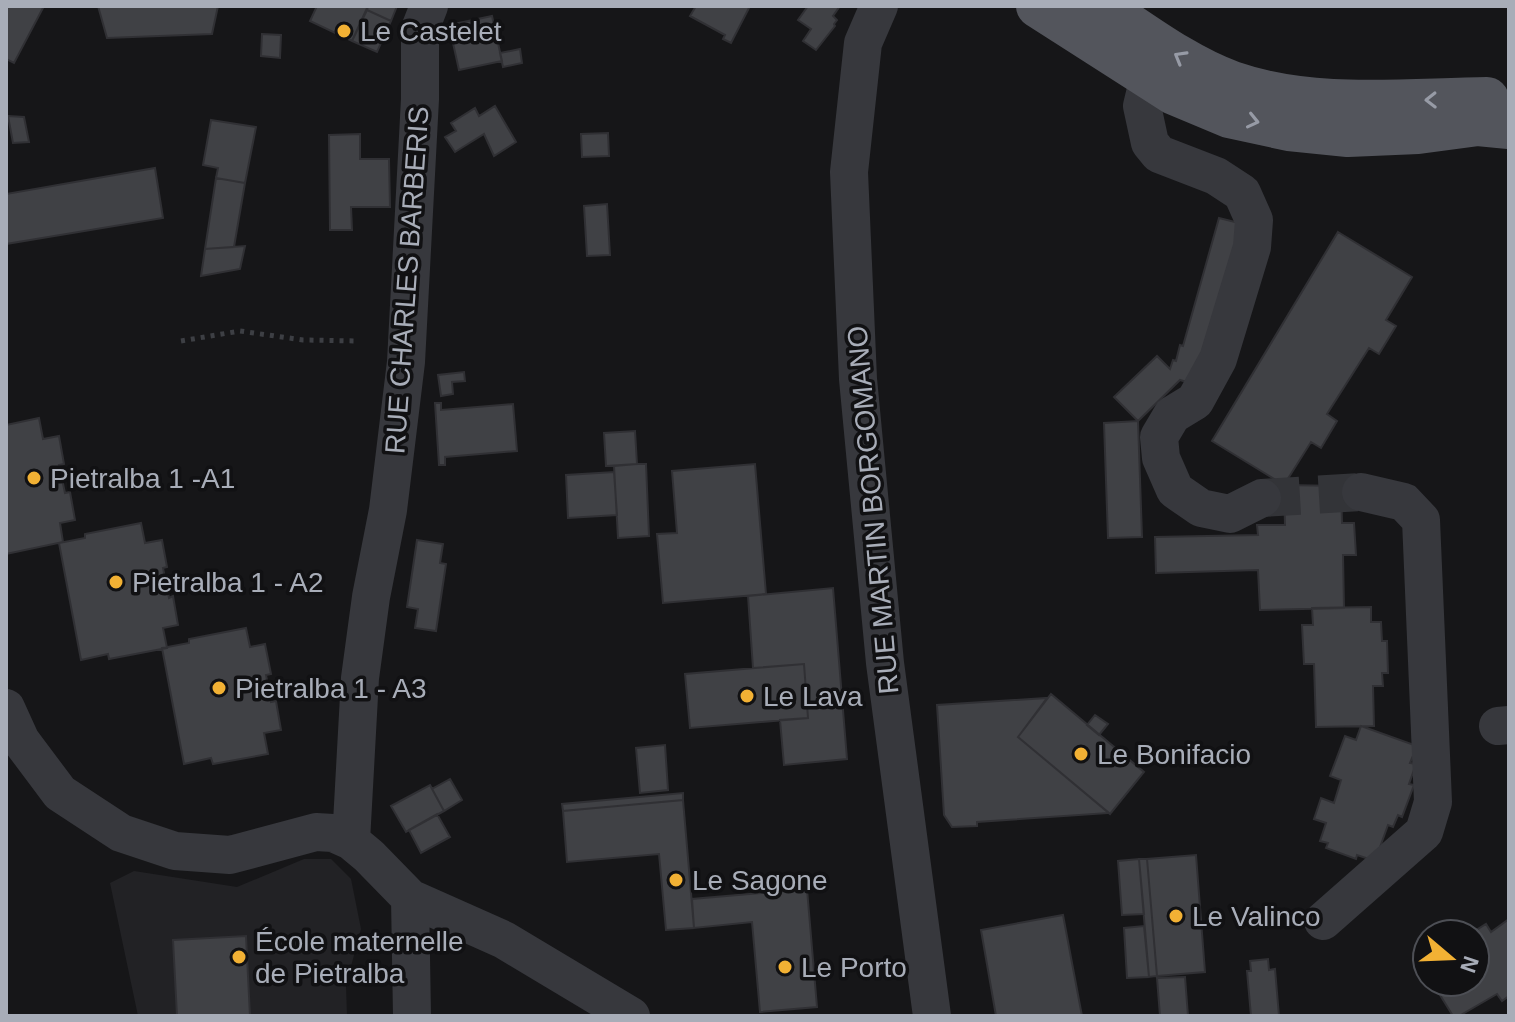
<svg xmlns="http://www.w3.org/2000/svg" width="1515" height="1022" viewBox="0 0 1515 1022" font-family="Arial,sans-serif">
<rect width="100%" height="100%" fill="#161618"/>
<path fill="#222225" d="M304 859H331L351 879 361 929 346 985 347 1016H138L110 883 134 871 237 887Z"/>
<path fill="#404145" stroke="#303034" stroke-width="2" d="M6 6H44L14 63 6 59Z
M98 6H218L212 34 107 38Z
M317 6H368L352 41 310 21Z
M368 6H397L391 21 367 10Z
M696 6H750L731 43 723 39 725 35 690 16Z
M808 6H840L833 16 837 20 834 24 835 26 816 50 803 41 811 29 798 20Z
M367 10 391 21 377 52 352 41Z
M492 16 502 61 459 70 449 25Z
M262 34 281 35 280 58 261 56Z
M520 49 522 63 503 67 500 53Z
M495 106 516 142 494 156 484 134 455 152 445 137 456 131 451 123 475 108 479 116Z
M8 116 24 117 29 142 13 143Z
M211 120 256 127 245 183 216 178 218 168 203 165Z
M608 133 609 156 582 157 581 134Z
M360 134V159H389L390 207H351L352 230H330L329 135Z
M155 168 163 218 6 244V194Z
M216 178 245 183 234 247 205 249Z
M607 204 610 255 587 256 584 206Z
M1219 218 1243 224 1193 384 1180 380 1138 421 1114 397 1157 356 1170 369 1173 360 1176 361 1180 345 1183 346Z
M1338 232 1412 277 1386 320 1396 326 1379 354 1369 348 1327 414 1337 421 1321 448 1311 442 1284 485 1212 441Z
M245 246 240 269 201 276 205 249Z
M464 372 465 381 452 382 453 394 441 396 438 375Z
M435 403H441V410L513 404 517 451 445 457V465H439Z
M39 418 43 439 59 436 64 464 59 465 65 493 70 492 75 520 60 523 63 542 6 554V425Z
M1138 421 1142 537 1108 538 1104 423Z
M635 431 637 464 606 466 604 433Z
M637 464H646L649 536 618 538 614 466Z
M755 464 766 594 663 603 657 534 677 533 672 471Z
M614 472 617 515 568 518 566 475Z
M1284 485 1341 486 1342 523H1354L1356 555H1343L1344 608 1260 610 1258 570 1156 573 1155 537 1258 535 1257 525H1285Z
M141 523 145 543 162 540 167 567 163 568 169 598 173 596 178 625 163 628 167 648 109 659 108 654 81 660 59 543 85 538V534Z
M417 540 443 544 440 563 446 564 436 631 415 628 418 609 407 607Z
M833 588 847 759 784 765 780 720 808 718 804 664 753 668 748 596Z
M1371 607V622H1381L1382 641H1387L1388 673H1382L1383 686H1373L1374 726 1316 727 1314 664H1304L1302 625H1313L1312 608Z
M246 628 250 647 265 644 271 674 266 675 271 702 276 701 281 730 264 733 268 754 213 764 211 758 184 764 162 648 189 643V639Z
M804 664 808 718 690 728 685 674Z
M1051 694 1144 772 1110 814 1018 737Z
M1047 698 1018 737 1109 813 977 822V826L952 827 944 815 937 705Z
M1095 715 1108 724 1099 735 1087 725Z
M1361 726 1417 746 1410 763 1416 764 1409 784 1414 785 1402 817 1398 815 1393 827 1388 825 1375 861 1357 855 1356 859 1326 848 1328 843 1320 841 1326 823 1314 819 1321 798 1334 803 1341 780 1330 776 1345 736 1356 740Z
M665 745 668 790 640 793 636 748Z
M450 779 462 800 444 811 432 789Z
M430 785 444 811 406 832 391 806Z
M683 793V800L563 811 562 804Z
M683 800 694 928 666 930 659 854 567 862 563 811Z
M437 814 450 837 421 853 409 830Z
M1196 855 1205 972 1157 976 1147 859Z
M1139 859 1144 914 1122 915 1118 861Z
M1139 859H1147L1157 976 1149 977Z
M807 889 817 1007 760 1012 752 922 694 928 692 899Z
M1063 915 1082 1016H996L981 930Z
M1509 919V996L1502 1001 1497 994 1459 1016H1453L1432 982H1475V934H1470L1486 924 1491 932Z
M1144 926 1149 977 1127 978 1124 928Z
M246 936 250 1016H177L173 940Z
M1268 959 1269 970 1275 969 1279 1016H1251L1247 971H1251L1250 961Z
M1185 977 1188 1016H1160L1157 978Z"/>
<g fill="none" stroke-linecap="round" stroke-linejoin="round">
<path stroke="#333438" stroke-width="38" stroke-dasharray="38 19" stroke-linecap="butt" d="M1262 498 1361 492"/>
<path stroke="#3d3f44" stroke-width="5" stroke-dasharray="4 6" stroke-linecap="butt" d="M181 341 240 331 303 340 358 341"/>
<path stroke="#37383d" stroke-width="38" d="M879 6 863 43 849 172 858 379 885 663 932 1016
M1149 77 1142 106 1150 143 1159 154 1216 176 1242 193 1254 220 1252 247 1218 359 1195 401 1172 415 1159 437 1161 458 1175 490 1201 508 1230 514 1262 498
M6 708 21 741 60 793 121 833 175 851 230 855 316 832 333 833 351 841 369 856 410 898 504 940 631 1016
M1498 726 1509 725
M351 841 360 678 371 597 388 510 406 362 420 99V29L429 6
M410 898 412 1016
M1323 921 1424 832 1433 802 1421 520 1404 502 1361 492"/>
<path stroke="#53555c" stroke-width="44" d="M1038 6 1174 93 1229 116 1289 129 1348 135 1418 132 1478 124 1509 127
M1101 6C1142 33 1185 66 1232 83 1313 111 1403 100 1487 99"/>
</g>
<defs><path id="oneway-chevron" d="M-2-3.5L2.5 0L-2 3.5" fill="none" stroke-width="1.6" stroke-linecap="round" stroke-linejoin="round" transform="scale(2)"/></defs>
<g stroke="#979ba6">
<use href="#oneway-chevron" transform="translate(1180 57) rotate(-150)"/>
<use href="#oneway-chevron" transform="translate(1431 100) rotate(179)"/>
<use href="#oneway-chevron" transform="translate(1253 121) rotate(13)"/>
</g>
<g fill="#f2b134" stroke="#111113" stroke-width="3">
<circle cx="344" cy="31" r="8"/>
<circle cx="34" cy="478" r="8"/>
<circle cx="116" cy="582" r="8"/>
<circle cx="219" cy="688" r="8"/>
<circle cx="747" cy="696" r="8"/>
<circle cx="1081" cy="754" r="8"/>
<circle cx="676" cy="880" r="8"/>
<circle cx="1176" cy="916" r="8"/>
<circle cx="239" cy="957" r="8"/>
<circle cx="785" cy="967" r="8"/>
</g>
<g text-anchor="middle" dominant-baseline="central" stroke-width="7" stroke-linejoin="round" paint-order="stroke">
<g font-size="28" fill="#a8adb8" stroke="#111113" text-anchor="start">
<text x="360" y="31">Le Castelet</text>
<text x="50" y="478">Pietralba 1 -A1</text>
<text x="132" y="582">Pietralba 1 - A2</text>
<text x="235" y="688">Pietralba 1 - A3</text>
<text x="763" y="696">Le Lava</text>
<text x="1097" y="754">Le Bonifacio</text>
<text x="692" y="880">Le Sagone</text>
<text x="1192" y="916">Le Valinco</text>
<text x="255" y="941">École maternelle<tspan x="255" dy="32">de Pietralba</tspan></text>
<text x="801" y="967">Le Porto</text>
</g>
<g font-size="28" fill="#a8adb8" stroke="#111113">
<text transform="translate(407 280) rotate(-86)">RUE CHARLES BARBERIS</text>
<text transform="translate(873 510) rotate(-95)">RUE MARTIN BORGOMANO</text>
</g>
</g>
<rect width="1515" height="1022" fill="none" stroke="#a8adb8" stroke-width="16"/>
<g transform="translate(1451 958) rotate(109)"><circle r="38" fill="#111113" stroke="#4d4f55" stroke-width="2"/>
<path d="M0-6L14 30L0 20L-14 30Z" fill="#f2b134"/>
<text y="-12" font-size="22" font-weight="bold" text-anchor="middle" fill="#a8adb8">N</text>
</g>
</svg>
